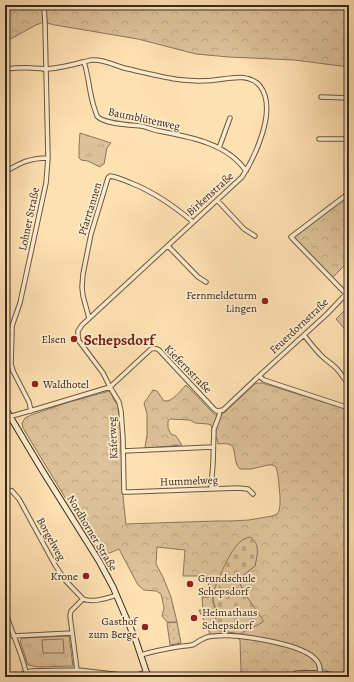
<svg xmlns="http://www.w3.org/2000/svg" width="354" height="682" viewBox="0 0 354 682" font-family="Alegreya,serif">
<defs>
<pattern id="grass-dots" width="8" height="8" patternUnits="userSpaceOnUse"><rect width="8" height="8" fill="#ddc299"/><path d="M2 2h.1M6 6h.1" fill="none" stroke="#bea783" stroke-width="1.8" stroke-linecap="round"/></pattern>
<pattern id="forest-crowns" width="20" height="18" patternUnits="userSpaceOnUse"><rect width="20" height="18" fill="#ddc299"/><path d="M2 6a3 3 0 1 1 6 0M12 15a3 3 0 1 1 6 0" fill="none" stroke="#bea783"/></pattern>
<pattern id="cemetery-stones" width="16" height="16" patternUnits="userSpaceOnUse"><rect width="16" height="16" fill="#ddc299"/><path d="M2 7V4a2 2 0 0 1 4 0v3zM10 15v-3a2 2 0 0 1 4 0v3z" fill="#bea783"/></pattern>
<pattern id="park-tufts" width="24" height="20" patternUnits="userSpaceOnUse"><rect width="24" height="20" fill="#ddc299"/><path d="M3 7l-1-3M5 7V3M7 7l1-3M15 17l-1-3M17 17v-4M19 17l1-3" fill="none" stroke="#bea783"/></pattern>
</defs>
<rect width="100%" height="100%" fill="#ffe1b2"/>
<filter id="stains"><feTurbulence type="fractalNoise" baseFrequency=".005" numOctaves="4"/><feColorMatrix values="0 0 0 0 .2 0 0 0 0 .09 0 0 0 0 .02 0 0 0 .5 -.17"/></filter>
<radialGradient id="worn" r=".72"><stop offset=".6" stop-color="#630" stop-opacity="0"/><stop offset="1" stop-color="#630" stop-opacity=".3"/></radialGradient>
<path fill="url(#grass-dots)" stroke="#8b765c" d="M177 622 181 643 170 645 167 623Z"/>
<path fill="url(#forest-crowns)" stroke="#8b765c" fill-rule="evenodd" d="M5 5H42L44 22 36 25 5 42Z
M45 5H349V67L294 60 229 57 196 54 138 39 55 25 47 23Z
M349 193V261L333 277 292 237Z
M258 383H262L349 410V677H336L321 674 295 675 294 677H220L238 674 241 671 240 640 235 636H211L199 610H203L202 597H209L208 576H183L185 550 157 547 156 564 163 577 171 597 177 622H167L162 616 164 608 161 594 156 591 144 590 138 585 119 549C112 552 105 556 98 552L23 428 22 423 25 418 31 415 66 403 109 391 111 393 114 400 118 405 120 418 123 496 126 524 217 521H230L249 520 272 516 277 514 279 511 280 505V496L278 475 276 467 273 465H268L251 469H240C232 463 238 445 228 444 225 443 221 444 218 444 218 437 212 432 211 425L208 424 195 423 190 420 170 419 168 421V428L171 434 176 436 182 445 147 448 145 447 147 435V414L144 403 153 390 157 391 164 401C173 402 180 391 186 385L214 414C219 416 221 415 225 412L255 384ZM257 546V555L255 566 241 577 240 584 247 597 235 633 216 630 214 624 217 613 213 603V593L226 564Z"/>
<path fill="url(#cemetery-stones)" stroke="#8b765c" d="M250 537C261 544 257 555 255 566L241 577 240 584 247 597 263 620V622L240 634 216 630C211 622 218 620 217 613 216 606 212 603 213 595 214 586 230 552 237 545 240 541 245 538 250 537Z"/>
<path fill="url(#park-tufts)" stroke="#8b765c" d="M80 133 111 143 107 148 104 164 102 165 100 167 88 161 81 160 79 158V146Z
M69 636 73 666 39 667 28 665 20 641 22 638Z"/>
<path fill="#ddc299" stroke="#8b765c" d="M349 306V334L336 319Z
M63 639 64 653H43L42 640Z"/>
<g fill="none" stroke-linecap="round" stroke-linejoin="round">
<defs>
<path id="street" d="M84 62C89 77 89 92 94 107 95 110 96 113 97 116 103 124 131 125 141 126 147 127 153 130 159 131 190 137 227 143 246 171
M5 69C14 68 23 67 32 68 37 68 42 69 47 69 59 68 72 65 83 62 86 62 89 60 92 60 103 59 114 65 124 68 160 76 186 85 223 79 236 77 251 75 260 86 278 109 255 157 242 177L82 325 78 331V336L79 341 103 373 110 387 119 402 121 411 123 439 124 492H130L238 488 248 489 253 494
M321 97 349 98
M319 139H349
M347 139V159
M219 148 230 118
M5 172C20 163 29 158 48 158
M217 200 244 229 255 236
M168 246 198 277 206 282
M89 318 83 296 82 287 83 274 91 234 108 178 110 176C117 177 124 180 131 183 154 192 174 206 193 222
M5 327 12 332
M304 335C310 343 317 352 325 359 329 362 333 365 337 369 341 373 344 380 349 383
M259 376 327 314 346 294 291 237 349 193
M31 411 29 402 13 371 11 364 12 332V326L20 303 46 183 48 158 45 24 44 5
M5 418 40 408 110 387 151 349C154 348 156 348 159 350L214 409 217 411 223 410 259 376 264 380 273 383 349 408
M123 451 213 447
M5 489 12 491 19 499 55 565 65 580 83 599C93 603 107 598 117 595
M211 489 213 463 214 429 219 416 220 411
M5 610C11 631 21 651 26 672
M13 636 72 633
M141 655C153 651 165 649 177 647 182 646 188 646 192 645 196 644 199 640 203 639 206 637 211 636 215 636 237 634 304 643 317 661 320 665 320 668 320 673
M77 670 70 616 71 611 83 599
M14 677 31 671 77 670 131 676 137 675 147 672
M296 677V673C311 673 325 671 339 677"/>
<path id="secondary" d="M5 408 42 470 99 561 113 587 136 641 148 677"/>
</defs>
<use href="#street" stroke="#6a5743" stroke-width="5.5"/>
<use href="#secondary" stroke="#39291e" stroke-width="7"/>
<use href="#street" stroke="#ffeccd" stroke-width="3.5"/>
<use href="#secondary" stroke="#ffeccd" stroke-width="5"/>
</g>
<g fill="#8f2418" stroke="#ffeccd" stroke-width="1.5">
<circle cx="265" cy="301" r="4"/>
<circle cx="74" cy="339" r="4"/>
<circle cx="35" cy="384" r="4"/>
<circle cx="86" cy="576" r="4"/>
<circle cx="190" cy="584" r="4"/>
<circle cx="194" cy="618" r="4"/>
<circle cx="145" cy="627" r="4"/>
</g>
<g text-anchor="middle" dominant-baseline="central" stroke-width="3.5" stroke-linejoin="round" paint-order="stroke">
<g font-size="11" fill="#39291e" stroke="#ffeccd">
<text transform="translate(144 119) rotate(12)">Baumblütenweg</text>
<text transform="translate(210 194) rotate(-42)">Birkenstraße</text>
<text transform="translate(90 209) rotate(-73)">Pfarrtannen</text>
<text transform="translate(29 219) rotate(-78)">Lohner Straße</text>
<text transform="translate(299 326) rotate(-43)">Feuerdornstraße</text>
<text transform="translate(188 369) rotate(46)">Kiefernstraße</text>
<text transform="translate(113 438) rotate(-93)">Käferweg</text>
<text transform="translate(189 481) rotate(-2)">Hummelweg</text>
<text transform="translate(92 533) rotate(59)">Nordhorner Straße</text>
<text transform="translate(51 539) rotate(61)">Borgelweg</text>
</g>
<g font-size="11" fill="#39291e" stroke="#ffeccd" text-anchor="end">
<text x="257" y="295">Fernmeldeturm<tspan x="257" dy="13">Lingen</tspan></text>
<text x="66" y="339">Elsen</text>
<text x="43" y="384" text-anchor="start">Waldhotel</text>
<text x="78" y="576">Krone</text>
<text x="198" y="578" text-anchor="start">Grundschule<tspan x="198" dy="13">Schepsdorf</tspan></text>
<text x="202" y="612" text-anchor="start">Heimathaus<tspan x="202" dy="13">Schepsdorf</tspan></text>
<text x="137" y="621">Gasthof<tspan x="137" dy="13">zum Berge</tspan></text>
</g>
<g font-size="15" font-weight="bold" fill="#7a1f14" stroke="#ffeccd">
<text x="119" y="340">Schepsdorf</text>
</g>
</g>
<rect width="354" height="682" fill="none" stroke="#ffe1b2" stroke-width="20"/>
<rect x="6" y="6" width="342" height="670" fill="none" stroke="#39291e" stroke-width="2"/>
<rect x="10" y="10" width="334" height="662" fill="none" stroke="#39291e"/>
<rect width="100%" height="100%" filter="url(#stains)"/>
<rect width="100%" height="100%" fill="url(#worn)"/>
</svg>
